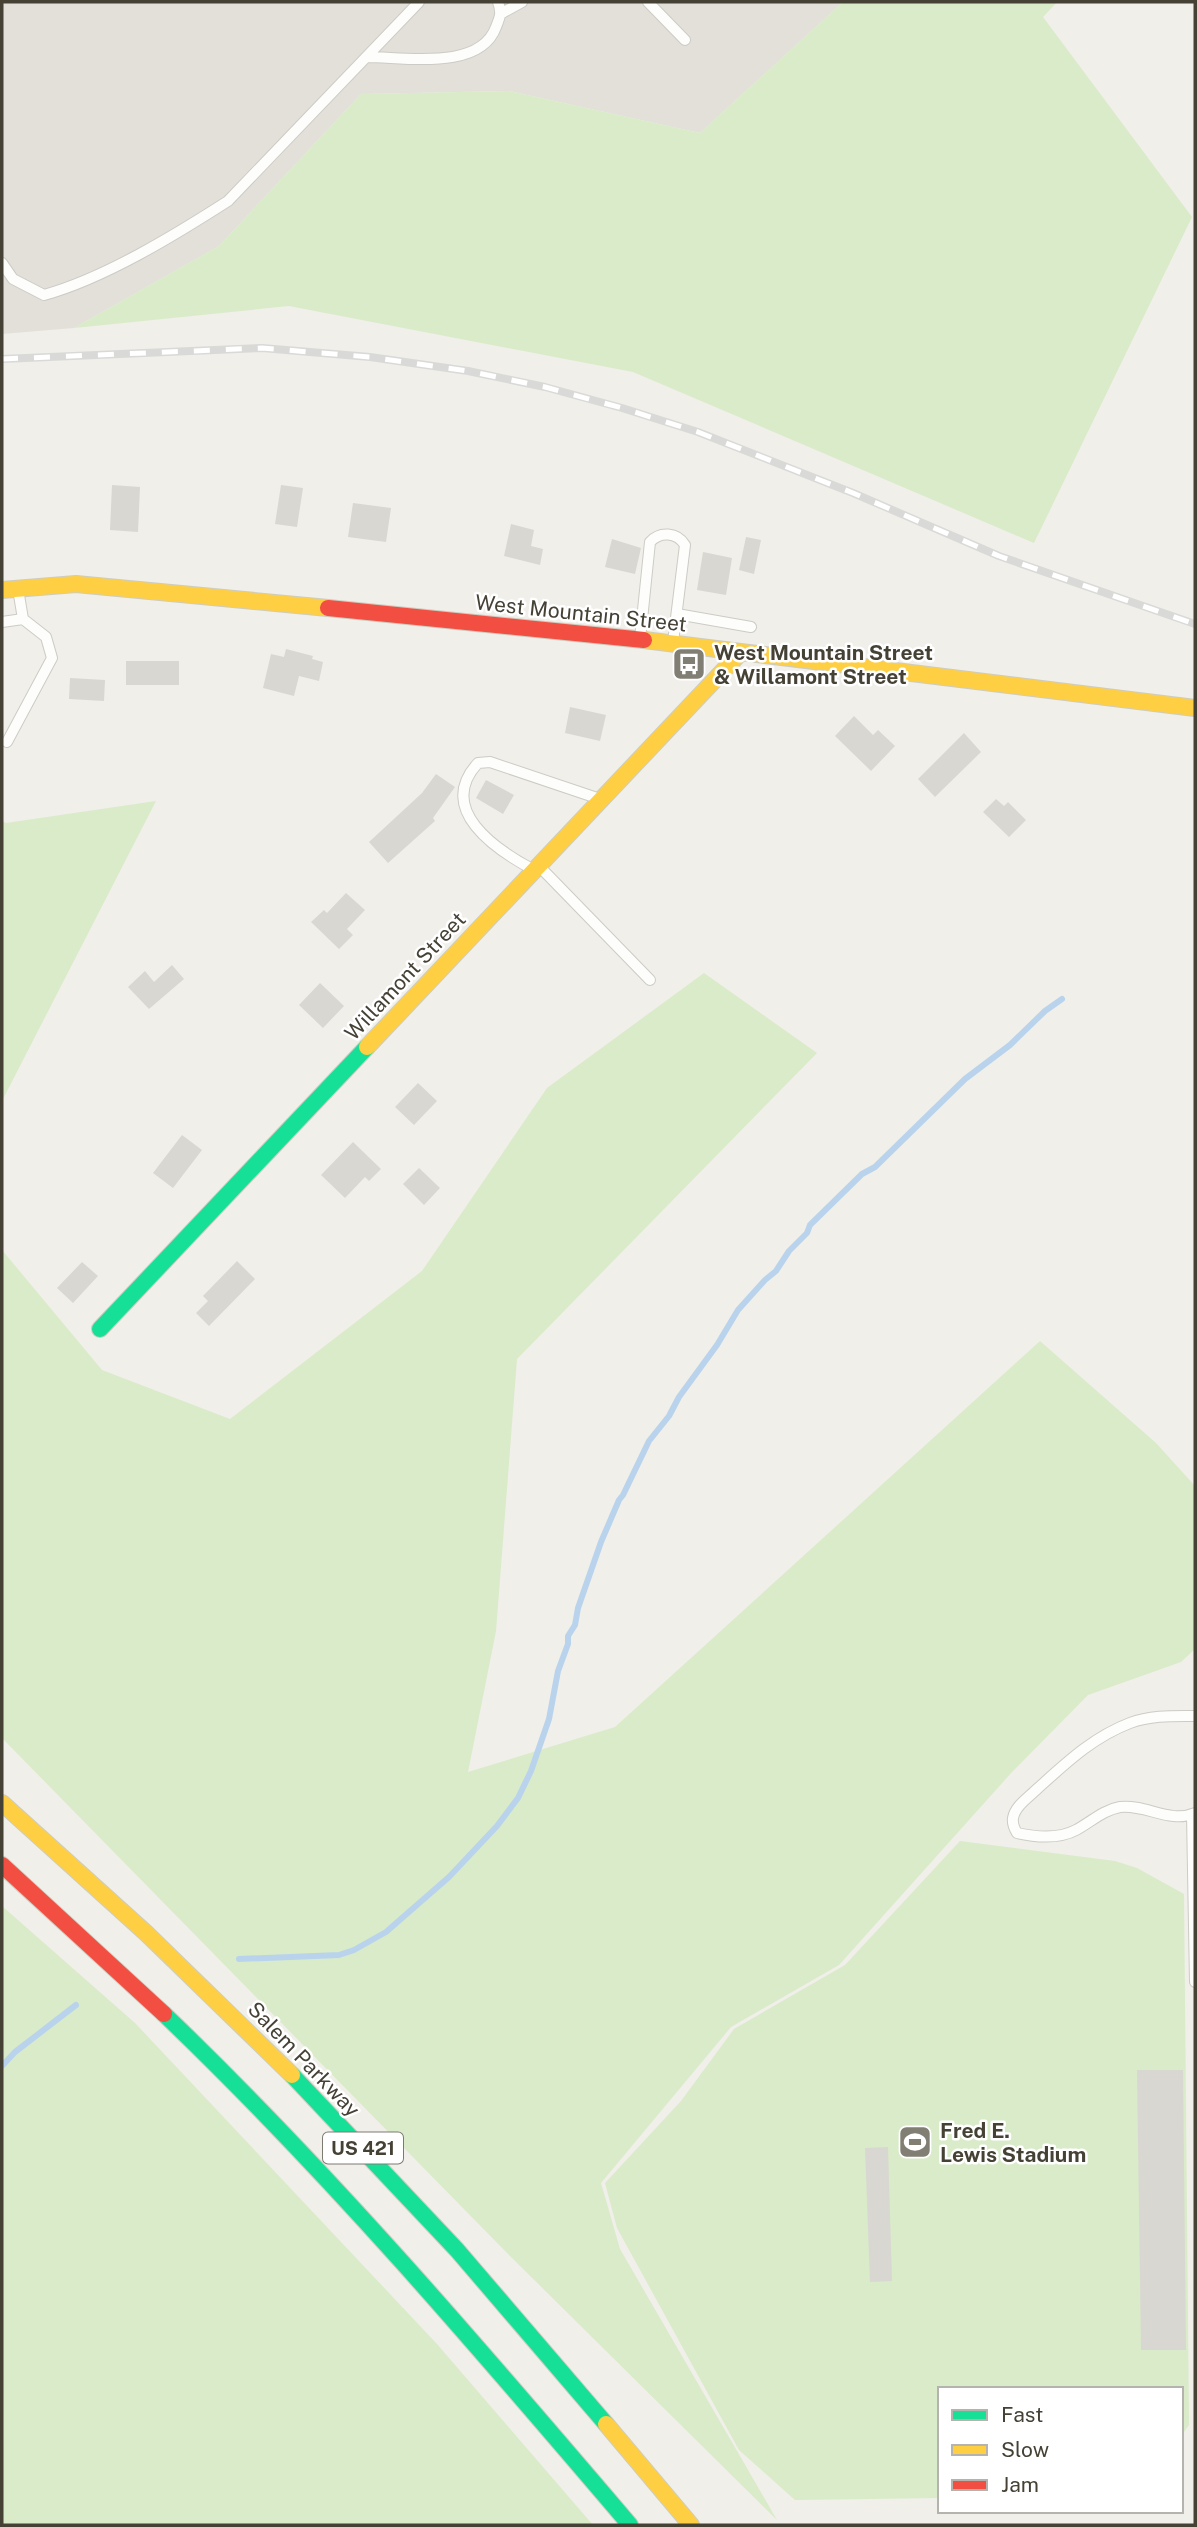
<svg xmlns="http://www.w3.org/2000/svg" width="1197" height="2527" viewBox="0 0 1197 2527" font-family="'Public Sans',sans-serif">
<rect width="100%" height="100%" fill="#f0efe9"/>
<path fill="#e3e0da" d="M2 2H843L700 133 509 91 361 94 219 246 74 328 2 334Z"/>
<path fill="#d9ebc9" d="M843 2H1057L1043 17 1192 217 1034 543 633 372 289 306 74 328 219 246 361 94 509 91 700 133Z
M156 801 2 1101V821L6 823Z
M704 973 817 1053 517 1359 496 1631 468 1772 615 1727 1040 1341 1156 1443 1195 1486V1649L1181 1662 1088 1695 1012 1772 839 1965 731 2027 601 2183 620 2249 777 2520 511 2257 2 1738V1250L102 1370 230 1419 422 1271 547 1088Z
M960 1841 1115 1861 1137 1868 1184 1894 1189 2425 1181 2436V2389H940V2498L795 2500 739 2450 617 2228 605 2183 681 2101 734 2029 845 1965Z
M2 1906 135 2023 437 2344 593 2525H2Z"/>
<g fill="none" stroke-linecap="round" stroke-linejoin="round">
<path stroke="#b9d3ed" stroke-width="6" d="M239 1959 339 1955 354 1950 386 1932 449 1877 497 1826 518 1798 531 1771 549 1719 558 1671 568 1644V1636L575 1625 578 1608 601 1542 619 1500 623 1495 649 1441 669 1416 679 1397 717 1345 738 1310 765 1280 776 1271 789 1251 807 1233 810 1225 862 1174 875 1167 965 1079 1010 1045 1045 1011 1062 999
M2 2066 15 2052 76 2005"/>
</g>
<path fill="#d9d7d1" d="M112 485 140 487 138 532 110 530Z
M281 485 303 488 297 527 275 524Z
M353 503 391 508 386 542 348 537Z
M511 524 534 530 531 546 543 549 540 565 504 556Z
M746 537 761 540 754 574 739 570Z
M612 539 641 548 635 574 605 567Z
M703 552 732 558 726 595 697 590Z
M286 649 313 656 312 659 323 662 319 681 299 676 294 696 263 688 271 654 284 657Z
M126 661H179V685H126Z
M70 678 105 680 104 701 69 699Z
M570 707 606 715 600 741 565 733Z
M854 716 873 735 878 730 895 746 871 771 835 736Z
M964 733 981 752 935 797 918 779Z
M436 774 455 787 433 818 435 821 388 863 369 842 422 793Z
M486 780 514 795 503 814 476 798Z
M996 799 1004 806 1008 802 1026 820 1009 837 983 812Z
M346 893 365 910 347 929 353 935 339 949 311 922 324 910 327 913Z
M172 965 184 979 149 1009 128 987 145 971 154 982Z
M320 983 344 1006 323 1028 299 1005Z
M418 1083 437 1101 414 1125 395 1107Z
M182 1135 202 1150 173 1188 153 1173Z
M353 1142 381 1169 369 1181 365 1177 345 1198 321 1175Z
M419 1168 440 1188 424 1205 403 1184Z
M237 1261 255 1279 209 1326 196 1313 208 1301 203 1296Z
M82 1262 98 1276 73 1303 57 1288Z
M1137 2070H1183L1186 2350H1141Z
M888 2147 892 2281 870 2282 865 2148Z"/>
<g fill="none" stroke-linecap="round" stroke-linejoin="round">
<defs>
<path id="lane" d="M648 2 685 40
M502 13 522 2
M367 57C405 57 480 71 496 27 500 17 502 13 498 2
M2 263 13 279 44 295C105 278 175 235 228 201L419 2
M677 614 751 627
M2 622 23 619
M640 639 650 542C660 531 677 532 685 545L673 642
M7 742 52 658 46 637 23 619 18 589
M539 866 650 980
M534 870C496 850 435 809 478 763L490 762 600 799
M1195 1716C1174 1716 1151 1715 1130 1723 1093 1737 1066 1763 1037 1789 1029 1797 1015 1806 1013 1818 1012 1824 1014 1828 1017 1833 1035 1837 1059 1839 1076 1830 1091 1822 1103 1810 1120 1807 1146 1804 1170 1824 1195 1813
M1192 1815 1195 1982"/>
<path id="fast" d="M100 1329 367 1047
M164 2014C331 2174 480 2349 630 2525
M292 2075 457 2250 606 2424"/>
<path id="slow" d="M2 590 76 584 328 608
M644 640 1195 708
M367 1047 741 652
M2 1803 146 1933 292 2075
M606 2424 691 2525"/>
<path id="jam" d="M328 608 644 640
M2 1865 164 2014"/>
</defs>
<use href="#lane" stroke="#cccbc5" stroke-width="12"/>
<use href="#fast" stroke="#ceccc0" stroke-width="18"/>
<use href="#slow" stroke="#ceccc0" stroke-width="18"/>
<use href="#jam" stroke="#ceccc0" stroke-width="18"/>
<use href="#lane" stroke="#fdfdfc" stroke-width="10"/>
<use href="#fast" stroke="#16e098" stroke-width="16"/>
<use href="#slow" stroke="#ffcf43" stroke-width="16"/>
<use href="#jam" stroke="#f24e42" stroke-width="16"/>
<defs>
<path id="rail" d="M2 359 262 348 370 357 468 371 545 387 622 408 698 432 853 493 999 556 1195 624"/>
</defs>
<use href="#rail" stroke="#d9d9d8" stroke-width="8"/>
<use href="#rail" stroke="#fff" stroke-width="5" stroke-dasharray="16" stroke-linecap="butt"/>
</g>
<defs>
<symbol id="bus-square" viewBox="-11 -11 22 22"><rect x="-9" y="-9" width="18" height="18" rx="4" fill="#817e74" stroke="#fff"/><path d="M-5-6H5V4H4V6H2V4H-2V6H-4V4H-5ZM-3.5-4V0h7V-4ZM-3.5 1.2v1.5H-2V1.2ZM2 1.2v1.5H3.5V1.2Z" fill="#fff"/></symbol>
<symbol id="stadium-square" viewBox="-11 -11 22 22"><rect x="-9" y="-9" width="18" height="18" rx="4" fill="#817e74" stroke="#fff"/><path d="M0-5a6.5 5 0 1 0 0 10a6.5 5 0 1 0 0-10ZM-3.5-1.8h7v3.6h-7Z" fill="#fff"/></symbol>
</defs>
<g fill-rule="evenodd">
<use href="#bus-square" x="670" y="645" width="38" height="38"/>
<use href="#stadium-square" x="896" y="2123" width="38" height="38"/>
</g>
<g text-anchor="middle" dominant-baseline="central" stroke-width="5" stroke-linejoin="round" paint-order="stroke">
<rect fill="#fff" stroke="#7d7a72" stroke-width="2" x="323" y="2132.5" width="80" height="31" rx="5"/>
<g font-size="19" font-weight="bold" fill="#454135">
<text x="363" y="2148">US 421</text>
</g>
<g font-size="21" fill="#454135" stroke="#fff">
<text transform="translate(581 613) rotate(6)">West Mountain Street</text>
<text transform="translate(405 976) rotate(-47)">Willamont Street</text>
<text transform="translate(304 2059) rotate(46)">Salem Parkway</text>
</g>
<g font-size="21" font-weight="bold" fill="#454135" stroke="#fff" text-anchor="start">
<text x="714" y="652">West Mountain Street<tspan x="714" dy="24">&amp; Willamont Street</tspan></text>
<text x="940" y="2130">Fred E.<tspan x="940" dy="24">Lewis Stadium</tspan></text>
</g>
</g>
<rect width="1197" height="2527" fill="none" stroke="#454135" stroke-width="7"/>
<rect x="938" y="2387" width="245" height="126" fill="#ffffff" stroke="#b5b3ae" stroke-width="2"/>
<rect x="952" y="2410" width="35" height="10" fill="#16e098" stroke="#b5b3ae" stroke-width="2"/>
<text x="1001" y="2422" font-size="21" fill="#454135">Fast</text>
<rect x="952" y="2445" width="35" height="10" fill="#ffcf43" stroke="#b5b3ae" stroke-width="2"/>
<text x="1001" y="2457" font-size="21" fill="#454135">Slow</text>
<rect x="952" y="2480" width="35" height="10" fill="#f24e42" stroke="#b5b3ae" stroke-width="2"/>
<text x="1001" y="2492" font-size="21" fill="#454135">Jam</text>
</svg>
